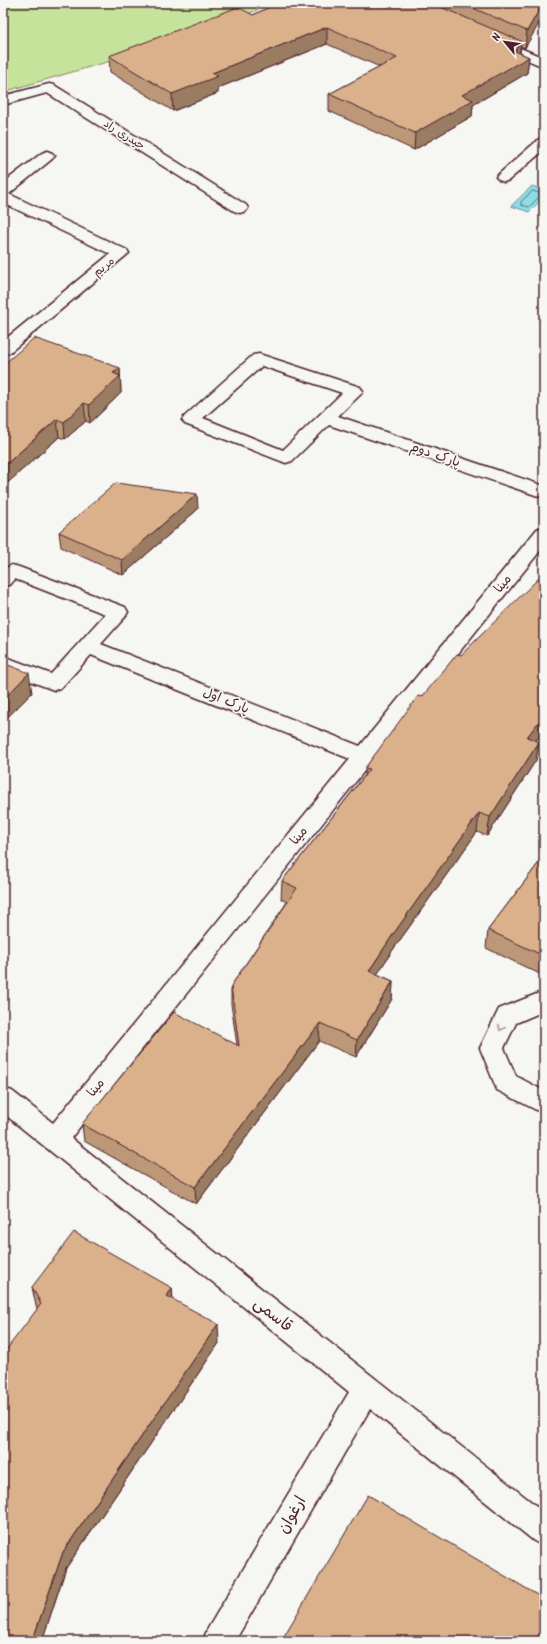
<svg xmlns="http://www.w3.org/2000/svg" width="547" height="1644" viewBox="0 0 547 1644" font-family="Kalam,'Playpen Sans Arabic',sans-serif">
<rect width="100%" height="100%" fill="#f6f6f2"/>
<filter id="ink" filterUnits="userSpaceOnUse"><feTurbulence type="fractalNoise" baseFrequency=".025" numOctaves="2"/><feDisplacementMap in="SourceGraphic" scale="8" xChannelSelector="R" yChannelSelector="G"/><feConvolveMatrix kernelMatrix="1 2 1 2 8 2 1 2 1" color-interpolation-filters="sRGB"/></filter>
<g filter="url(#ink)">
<path fill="#c5e39a" stroke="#888162" d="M3 3H273L197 36 3 92Z"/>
<path fill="#8cdde6" stroke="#72919b" d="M532 186 544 190V197L529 212 511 206Z"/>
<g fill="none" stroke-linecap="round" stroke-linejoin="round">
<path stroke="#646b76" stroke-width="1" d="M533 191 539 193 540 196 529 207 521 205V202Z"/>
<defs>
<path id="street" d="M492 36 544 58V67L487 43 485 40 487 37Z
M49 84 54 85 246 205 248 208 246 211 240 213 234 211 47 93 3 105V96Z
M544 138V150L509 180 504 182 499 180 496 177 499 174 539 139Z
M47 151 52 153 55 156 52 159 9 194 127 250 129 253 9 353 3 354V341L110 254 3 203V183L42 153Z
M259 354 360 387 363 391 360 395 338 416 544 486V498L329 425 292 461 286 463 185 424 182 420 185 416 253 355ZM262 366 342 393 283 450 203 418Z
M544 527V546L71 1138 544 1512V1546L534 1541 370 1409 235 1641H203L207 1630 349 1392 3 1113V1088L12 1091 53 1123 350 759 91 655 61 688 54 690 3 671V656L51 674 105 614 15 579 10 585 3 586V569L12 565 19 567 125 607 128 612 125 617 101 644 360 746 537 529Z
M544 991V1011L516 1023 504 1048 516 1076 544 1091V1114L497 1090 480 1048 499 1009Z"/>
</defs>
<use href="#street" stroke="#4a1f2b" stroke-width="3"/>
<use href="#street" fill="#f6f6f2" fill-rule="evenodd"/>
</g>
<path fill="#bc9878" stroke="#4a1f2b" d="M278 3H544L525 48 521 46 520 53 529 57 527 73 473 105 472 116 414 150 329 111V94L380 67 327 44 218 88V93L173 111 110 72 109 56 253 15Z
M3 365 120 368 121 393 90 423 86 421 65 439 59 437 3 487Z
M198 509 123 575 61 547 59 532Z
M422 697 544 730 536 741 539 742 536 760 487 836 477 832 392 951 377 974 393 981 392 999 356 1057 319 1041 196 1204 84 1141 82 1124 237 1045 231 1004V986L287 902 281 899 282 881 365 775V768Z
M544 856V976L486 948 488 930Z
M32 1287 172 1288 173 1299 219 1343 66 1568 42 1641H3L37 1309 36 1306Z"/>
<path fill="#997c62" stroke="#4a1f2b" d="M543 3H544V15L525 48 527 31Z
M327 27V44L218 88V93L173 111 172 94 212 73Z
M521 41 519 58 529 57 527 73 473 105 472 116 414 150 415 133 462 95 515 51Z
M120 368 121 393 90 423 89 405 113 373Z
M84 403 86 421 65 439 64 422Z
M57 419 59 437 3 487V467Z
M197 494 198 509 123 575 122 560Z
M29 673 32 693 3 722V700Z
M544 715V730L525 756 527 737Z
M539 742 536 760 487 836 490 817Z
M479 813 477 832 392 951 368 989 369 971 394 933Z
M393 981 392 999 356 1057 357 1040Z
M320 1023 319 1041 196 1204 195 1187Z
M172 1288 173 1307 167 1296Z
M218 1324 219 1343 66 1568 42 1641H36L34 1636 63 1552Z
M544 1626V1632L539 1641H536Z"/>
<path fill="#dbb18c" stroke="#4a1f2b" d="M278 3H431L521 41 515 51 529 57 462 95 473 100 415 133 329 94 397 58 327 27 212 73 218 76 172 94 109 56 238 7 253 15Z
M461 3H543L527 31Z
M34 338 120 368 113 373 120 376 89 405 84 403 64 422 57 419 3 467V404L7 401 3 399V365Z
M116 483 197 494 122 560 59 532Z
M544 573V715L527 737 539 742 490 817 479 813 394 933 369 971 393 981 357 1040 320 1023 195 1187 82 1124 174 1012 239 1046 231 986 297 888 282 881 370 769 365 768 418 696 422 697 457 654 461 655Z
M3 663 29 673 3 700Z
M544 856V956L488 930Z
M74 1232 172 1288 167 1296 218 1324 63 1552 34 1636 41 1641H3V1354L41 1304 32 1287Z
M368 1495 544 1599V1626L536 1641H281Z"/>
<defs><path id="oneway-chevron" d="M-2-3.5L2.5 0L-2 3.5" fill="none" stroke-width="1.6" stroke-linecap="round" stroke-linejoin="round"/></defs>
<use stroke="#a99598" href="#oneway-chevron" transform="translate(501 1028) rotate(115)"/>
</g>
<g text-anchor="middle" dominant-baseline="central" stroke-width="3.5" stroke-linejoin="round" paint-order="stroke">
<g font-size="11" fill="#4a1f2b" stroke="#f6f6f2">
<text transform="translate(124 135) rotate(32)">حیدری راد</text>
<text transform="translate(104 267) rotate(-39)">مریم</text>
</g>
<g font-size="13" fill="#4a1f2b" stroke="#f6f6f2">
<text transform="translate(435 455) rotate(19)">پارک دوم</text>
<text transform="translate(503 584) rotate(-51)">مینا</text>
<text transform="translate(226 701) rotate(22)">پارک اول</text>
<text transform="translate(299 836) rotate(-51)">مینا</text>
<text transform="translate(96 1088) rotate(-51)">مینا</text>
</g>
<g font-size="16" fill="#4a1f2b" stroke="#f6f6f2">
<text transform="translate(273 1315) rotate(39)">قاسمی</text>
<text transform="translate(292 1515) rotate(-60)">ارغوان</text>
</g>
</g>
<rect width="547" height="1644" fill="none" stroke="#f6f6f2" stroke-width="16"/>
<rect x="8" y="8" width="531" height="1628" fill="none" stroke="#4a1f2b" stroke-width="1.5" filter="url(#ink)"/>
<g transform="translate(505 42) rotate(299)" stroke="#f6f6f2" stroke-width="3" paint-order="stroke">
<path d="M0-3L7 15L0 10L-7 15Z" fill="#4a1f2b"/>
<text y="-6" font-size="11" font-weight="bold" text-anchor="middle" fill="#4a1f2b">N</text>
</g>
</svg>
